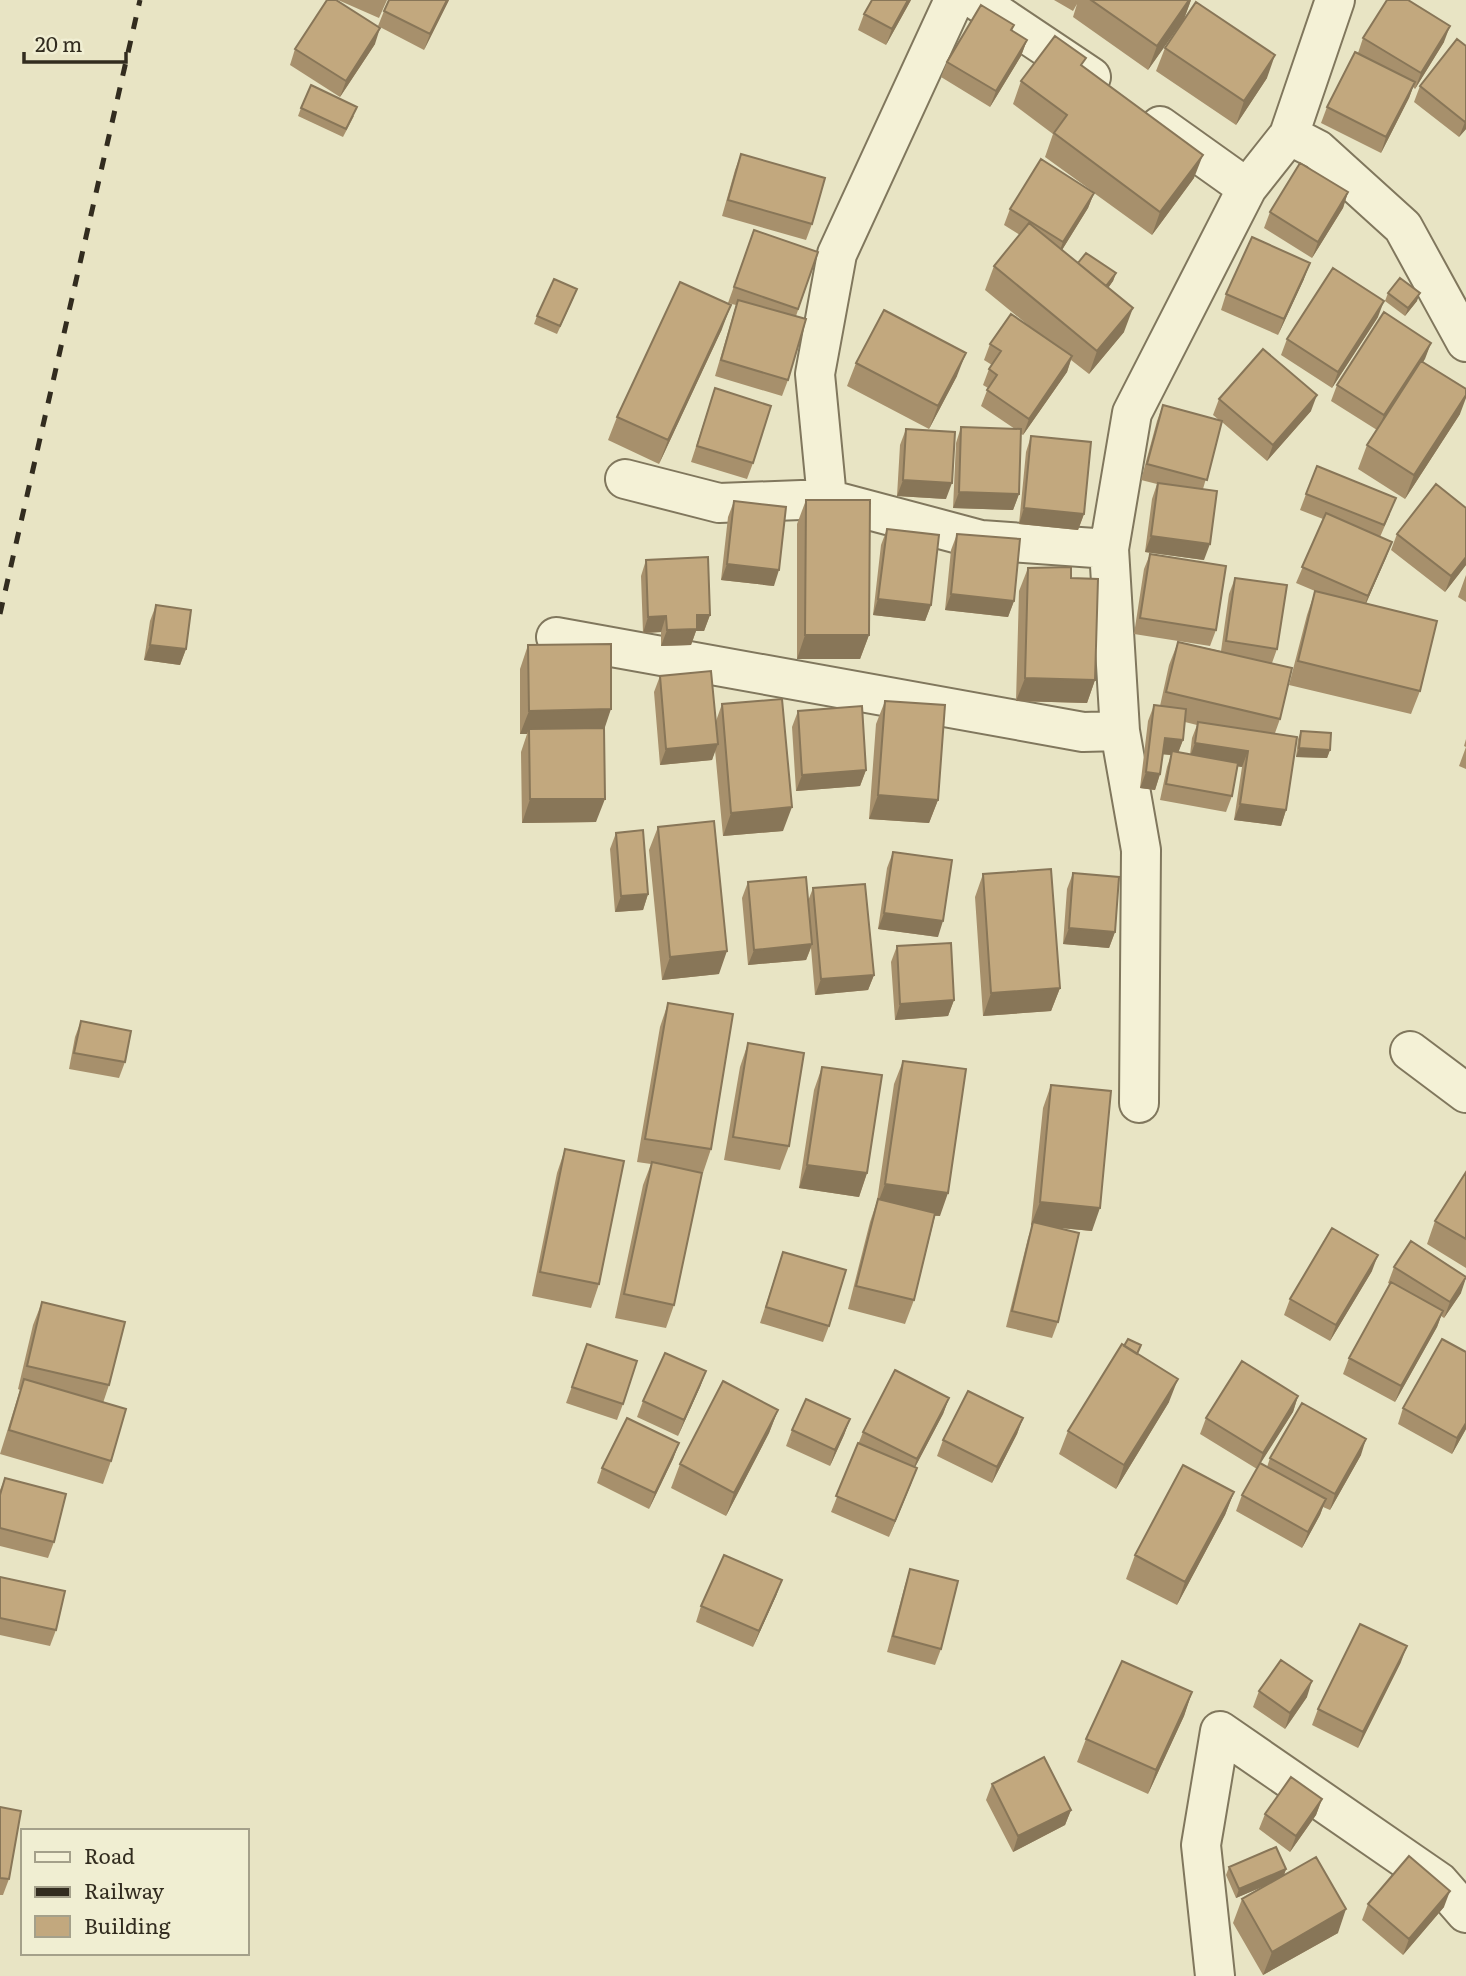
<svg xmlns="http://www.w3.org/2000/svg" width="1466" height="1976" viewBox="0 0 1466 1976" font-family="Literata,serif">
<rect width="100%" height="100%" fill="#e8e4c4"/>
<g fill="none" stroke-linecap="round" stroke-linejoin="round">
<defs>
<path id="street" d="M976 0 1091 77
M1160 126 1247 188
M1289 135 1318 150 1403 227 1466 342
M625 479 719 503 827 499 981 540 1109 549
M827 499 815 374 837 254 954 0
M556 637 1083 732 1120 731
M1410 1051 1466 1093
M1139 1103 1141 850 1120 731 1109 549 1132 413 1247 188 1289 135 1335 0
M1215 1976 1201 1845 1220 1731 1439 1882 1466 1913"/>
</defs>
<use href="#street" stroke="#80775d" stroke-width="42"/>
<use href="#street" stroke="#f4f1d6" stroke-width="38"/>
<path stroke="#322c1f" stroke-width="5" stroke-dasharray="12 12" stroke-linecap="butt" d="M0 614 140 0"/>
</g>
<path fill="#a7906c" fill-rule="evenodd" d="M338 0H387L379 18Z
M389 0H449L424 50 378 26 384 11Z
M911 0 886 45 858 30 864 14Z
M1054 0H1191L1184 19 1148 70 1073 17 1077 4 1073 11Z
M1014 25 1012 31 1027 40 1021 56 990 107 941 77 947 62Z
M1363 38 1444 42 1415 89 1413 87 1409 98 1381 153 1321 123 1327 107 1358 53Z
M1457 39 1466 129 1459 137 1414 102 1420 86Z
M375 44 340 97 290 65 295 49Z
M1165 48 1267 78 1236 125 1156 71Z
M1083 66 1194 178 1152 235 1094 193 1088 208 1062 250 1078 263 1116 273 1113 281 1108 288 1124 332 1089 374 1071 360 1067 372 1023 435 1021 434 1019 494 1013 510 953 508 956 443 961 427 1015 429 981 406 988 388 983 385 989 369 992 365 984 360 990 344 1034 330 985 290 994 266 1020 235 1004 225 1010 209 1092 191 1045 157 1053 134 1013 104 1021 81Z
M301 108 354 116 343 137 298 116Z
M741 154 812 224 806 240 722 216 735 170Z
M1348 192 1343 208 1312 258 1264 228 1270 212Z
M754 230 818 252 796 316 788 380 782 396 715 376 736 305 728 303Z
M1304 279 1278 335 1221 310 1226 294Z
M1388 293 1417 301 1405 316 1385 301Z
M574 297 557 334 534 324 537 316Z
M1378 317 1332 388 1281 355 1287 339Z
M722 329 659 464 608 440 617 417Z
M1431 343 1423 362 1460 414 1405 499 1358 469 1367 445 1377 430 1331 401 1337 385Z
M856 363 957 376 929 429 847 386Z
M715 388 753 463 747 479 691 462Z
M1219 399 1311 411 1267 461 1222 422 1203 489 1204 560 1145 552 1152 499 1157 484 1141 480 1157 421 1163 405 1219 420 1213 415Z
M906 429 946 499 897 496 900 445Z
M1031 436 1084 514 1078 530 1019 524 1026 452Z
M1306 494 1390 514 1380 537 1392 542 1366 604 1420 691 1411 714 1289 685 1307 615 1315 591 1296 583 1323 519 1300 510Z
M806 500 869 635 860 659H797V524Z
M734 501 774 586 721 580 728 517Z
M887 529 931 605 925 621 873 615 881 545Z
M957 534 1014 601 1008 617 945 610 951 550Z
M1397 534 1466 565 1445 592 1391 550Z
M1150 554 1216 630 1210 646 1134 634 1144 569Z
M646 560 710 615 704 631H696L691 645 661 646V632L643 633 641 576Z
M1028 568 1071 578 1095 680 1087 703 1016 701 1019 591Z
M1466 575V602L1458 597Z
M1235 578 1277 649 1272 663 1280 719 1275 733 1286 810 1281 826 1234 820 1242 767 1237 766 1232 796 1226 812 1160 800 1167 767 1171 755 1163 754 1160 774 1155 790 1140 788 1148 721 1154 705 1160 706 1169 665 1178 642 1221 651 1229 594ZM1185 722 1197 725 1192 738 1190 755 1178 752 1183 740Z
M156 605 186 649 180 665 144 660 150 621Z
M528 645 604 730 596 822 522 823 521 752 527 734H520V669Z
M660 676 716 721 722 704 783 831 723 836 715 750 712 760 660 765 654 692Z
M885 701 938 800 929 823 869 819 876 724Z
M798 711 866 770 860 786 796 791 792 727Z
M1301 731 1330 750 1327 758 1296 757 1298 739Z
M1466 739V769L1459 766 1466 747 1464 746Z
M658 827 719 974 662 980 649 850Z
M616 833 648 894 643 910 615 912 610 849Z
M893 852 938 937 878 929 887 868Z
M1073 873 1115 932 1109 948 1063 944 1067 889Z
M983 874 1060 988 1051 1011 983 1016 975 897Z
M748 882 808 901 813 888 874 975 868 990 815 995 811 948 806 960 748 965 742 898Z
M897 946 954 1000 948 1016 895 1020 891 962Z
M668 1003 711 1149 703 1173H702L674 1305 666 1328 615 1318 643 1185 651 1164 637 1162 660 1027Z
M81 1021 125 1062 119 1078 69 1069 75 1037Z
M748 1043 789 1146 780 1170 724 1160 740 1067Z
M903 1061 940 1216H935L914 1300 905 1324 848 1309 870 1222 877 1201 894 1084Z
M822 1067 867 1173 859 1197 799 1188 814 1090Z
M1051 1085 1092 1231 1060 1228 1058 1322 1052 1338 1006 1327 1028 1238 1032 1226 1031 1225 1043 1108Z
M565 1149 599 1284 591 1308 532 1296 557 1173Z
M1466 1172V1268L1427 1244 1435 1221Z
M783 1252 829 1326 823 1342 760 1323Z
M1394 1267 1461 1293 1444 1318 1441 1316 1437 1327 1395 1402 1343 1374 1349 1358 1390 1284 1388 1283Z
M1372 1271 1330 1341 1284 1315 1290 1299Z
M42 1302 109 1385 103 1403 111 1461 103 1484 0 1454 20 1390 18 1389 33 1325Z
M587 1344 623 1404 617 1420 566 1403Z
M1138 1354 1169 1402 1116 1489 1059 1454 1068 1431Z
M706 1371 700 1387 678 1436 637 1417 643 1401Z
M1298 1396 1293 1412 1260 1463 1267 1467 1270 1458 1361 1455 1330 1510 1323 1507 1320 1515 1302 1548 1236 1511 1242 1495 1257 1469 1200 1434 1206 1418Z
M949 1398 943 1414 915 1467 911 1484 889 1537 831 1512 863 1432Z
M1403 1408 1466 1429 1452 1454 1398 1424Z
M778 1410 769 1433 726 1516 671 1488 680 1464Z
M1023 1418 1017 1434 992 1483 937 1456 943 1440Z
M850 1419 844 1435 830 1466 786 1446 792 1430Z
M679 1443 673 1459 649 1509 597 1483 602 1468Z
M5 1478 54 1542 48 1558 0 1546V1490Z
M1234 1492 1225 1515 1177 1605 1126 1579 1135 1555Z
M910 1569 941 1649 935 1665 887 1652 905 1585Z
M0 1577 56 1630 50 1646 0 1635Z
M782 1580 776 1596 753 1647 696 1622 701 1606Z
M1401 1662 1358 1748 1312 1725 1318 1709Z
M1259 1691 1307 1697 1285 1729 1253 1707Z
M1192 1692 1184 1716 1148 1794 1077 1762 1086 1739Z
M992 1784 1071 1810 1065 1825 1013 1852 986 1800Z
M1322 1799 1316 1815 1290 1852 1259 1829 1265 1814Z
M0 1807 9 1879 3 1895H0Z
M1229 1867 1286 1869 1284 1875 1338 1933 1263 1975 1233 1923 1242 1899 1271 1883 1236 1898 1226 1875Z
M1368 1904 1444 1907 1403 1955 1362 1920Z"/>
<path fill="#887658" d="M447 0H449L424 50 430 34Z
M908 0H911L886 45 892 29Z
M1189 0H1191L1184 19 1148 70 1157 46Z
M1450 26 1444 42 1415 89 1421 73Z
M380 28 375 44 340 97 346 81Z
M1027 40 1021 56 990 107 996 91Z
M1275 55 1267 78 1236 125 1244 101Z
M1415 82 1409 98 1381 153 1386 137Z
M1466 120V129L1459 137 1465 122Z
M1203 155 1194 178 1152 235 1160 212Z
M1348 192 1343 208 1312 258 1318 242Z
M1094 193 1088 208 1057 258 1063 242Z
M1310 263 1304 279 1278 335 1284 319Z
M1116 273 1113 281 1101 298 1104 290Z
M1420 293 1417 301 1405 316 1408 308Z
M1384 301 1378 317 1332 388 1338 372Z
M731 305 722 329 659 464 668 440Z
M1133 308 1124 332 1089 374 1097 351Z
M1431 343 1425 359 1378 431 1384 415Z
M966 353 957 376 929 429 938 406Z
M1072 356 1067 372 1023 435 1029 419Z
M1317 395 1311 411 1267 461 1273 445Z
M1466 395V398L1460 414 1405 499 1414 475Z
M903 480 952 483 946 499 897 496Z
M959 492 1019 494 1013 510 953 508Z
M1024 508 1084 514 1078 530 1019 524Z
M1151 536 1210 544 1204 560 1145 552Z
M1392 542 1386 558 1362 612 1368 596Z
M1466 557V565L1445 592 1451 576Z
M727 564 779 570 774 586 721 580Z
M951 594 1014 601 1008 617 945 610Z
M878 599 931 605 925 621 873 615Z
M697 615H710L704 631H696L691 645 661 646 667 630Z
M666 616 661 632 643 633 648 617Z
M805 635H869L860 659H797Z
M150 645 186 649 180 665 144 660Z
M1025 678 1095 680 1087 703 1016 701Z
M611 709 603 733 529 729 527 734H520L529 711Z
M1165 738 1183 740 1177 756 1172 751 1171 755 1159 754Z
M1195 743 1248 751 1242 767 1189 759Z
M718 744 712 760 660 765 666 749Z
M1299 748 1330 750 1327 758 1296 757Z
M866 770 860 786 796 791 802 775Z
M1146 772 1160 774 1155 790 1140 788Z
M878 795 938 800 929 823 869 819Z
M530 799H605L596 822 522 823Z
M1240 804 1286 810 1281 826 1234 820Z
M792 807 783 831 723 836 731 813Z
M648 894 643 910 615 912 621 896Z
M884 913 943 921 938 937 878 929Z
M1069 928 1115 932 1109 948 1063 944Z
M812 944 806 960 748 965 754 950Z
M727 951 719 974 662 980 670 957Z
M874 975 868 990 815 995 821 979Z
M1060 988 1051 1011 983 1016 991 993Z
M954 1000 948 1016 895 1020 900 1004Z
M807 1165 867 1173 859 1197 799 1188Z
M885 1184 948 1193 940 1216 876 1208Z
M1040 1202 1100 1208 1092 1231 1031 1225Z
M1378 1255 1372 1271 1330 1341 1336 1325Z
M1466 1278 1461 1293 1444 1318 1450 1302Z
M1443 1311 1437 1327 1395 1402 1401 1386Z
M706 1371 700 1387 678 1436 684 1420Z
M1178 1379 1169 1402 1116 1489 1124 1465Z
M1298 1396 1293 1412 1257 1469 1263 1453Z
M949 1398 943 1414 911 1475 917 1459Z
M778 1410 769 1433 726 1516 734 1493Z
M1023 1418 1017 1434 992 1483 997 1467Z
M850 1419 844 1435 830 1466 835 1450Z
M1466 1423V1429L1452 1454 1457 1438Z
M1366 1439 1361 1455 1330 1510 1335 1494Z
M679 1443 673 1459 649 1509 655 1493Z
M917 1468 911 1484 889 1537 895 1521Z
M1234 1492 1225 1515 1177 1605 1185 1582Z
M1326 1499 1320 1515 1302 1548 1308 1532Z
M782 1580 776 1596 753 1647 759 1631Z
M1407 1646 1401 1662 1358 1748 1363 1732Z
M1312 1681 1307 1697 1285 1729 1290 1713Z
M1192 1692 1184 1716 1148 1794 1156 1770Z
M1322 1799 1316 1815 1290 1852 1296 1836Z
M1071 1810 1065 1825 1013 1852 1018 1836Z
M1286 1869 1283 1878 1236 1898 1239 1889Z
M1450 1891 1444 1907 1403 1955 1409 1939Z
M1346 1909 1338 1933 1263 1975 1272 1952Z"/>
<path fill="#c2a87e" stroke="#887658" stroke-width="2" d="M327 0H336L380 28 346 81 295 49Z
M389 0H447L430 34 384 11Z
M872 0H908L892 29 864 14Z
M1091 0H1189L1157 46Z
M1387 0H1408L1450 26 1421 73 1363 38Z
M1196 2 1275 55 1244 101 1165 48Z
M981 5 1014 25 1011 30 1027 40 996 91 947 62Z
M1055 36 1086 58 1081 65 1203 155 1160 212 1054 133 1067 115 1021 81Z
M1457 39 1466 46V120L1465 122 1420 86Z
M1355 52 1415 82 1386 137 1327 107Z
M311 85 357 107 346 129 301 108Z
M741 154 825 178 812 224 728 200Z
M1041 159 1094 193 1063 242 1010 209Z
M1300 163 1348 192 1318 242 1270 212Z
M1029 223 1133 308 1097 351 994 266Z
M754 230 818 252 798 309 734 287Z
M1252 237 1310 263 1284 319 1226 294Z
M1086 253 1116 273 1106 286 1078 263Z
M1333 268 1384 301 1338 372 1287 339Z
M1400 278 1420 293 1408 308 1388 293Z
M554 279 577 289 560 326 537 316Z
M680 282 731 305 668 440 617 417Z
M738 300 806 319 788 380 721 360Z
M884 310 966 353 938 406 856 363Z
M1384 312 1431 343 1384 415 1337 385Z
M1011 314 1072 356 1029 419 987 390 997 375 989 369 1001 351 990 344Z
M1263 349 1317 395 1273 445 1219 399Z
M1421 361 1466 389V395L1414 475 1367 445Z
M715 388 771 406 753 463 697 446Z
M1163 405 1222 421 1207 480 1147 464Z
M961 427 1021 429 1019 494 959 492Z
M906 429 955 432 952 483 903 480Z
M1031 436 1091 442 1084 514 1024 508Z
M1317 466 1396 498 1384 525 1306 494Z
M1158 483 1217 491 1210 544 1151 536Z
M1436 484 1466 508V557L1451 576 1397 534Z
M806 500H870L869 635H805Z
M734 501 786 507 779 570 727 564Z
M1326 513 1392 542 1368 596 1302 567Z
M887 529 939 535 931 605 878 599Z
M957 534 1020 539 1014 601 951 594Z
M1150 554 1226 566 1216 630 1140 618Z
M708 557 710 615H697V629L667 630 666 616 648 617 646 560Z
M1071 567V578L1098 579 1095 680 1025 678 1028 568Z
M1235 578 1287 585 1277 649 1226 641Z
M1315 591 1437 621 1420 691 1298 661Z
M156 605 191 610 186 649 150 645Z
M1178 642 1292 668 1280 719 1166 692Z
M611 644V709L529 711 528 645Z
M711 671 718 744 666 749 660 676Z
M782 699 792 807 731 813 722 704Z
M885 701 945 705 938 800 878 795Z
M1154 705 1186 709 1183 740 1165 738 1160 774 1146 772Z
M862 706 866 770 802 775 798 711Z
M1198 722 1297 737 1286 810 1240 804 1248 751 1195 743Z
M604 728 605 799H530L529 729Z
M1301 731 1331 733 1330 750 1299 748Z
M1172 751 1238 763 1232 796 1166 784Z
M714 821 727 951 670 957 658 827Z
M643 830 648 894 621 896 616 833Z
M893 852 952 860 943 921 884 913Z
M1051 869 1060 988 991 993 983 874Z
M1073 873 1119 877 1115 932 1069 928Z
M806 877 812 944 754 950 748 882Z
M865 884 874 975 821 979 813 888Z
M951 943 954 1000 900 1004 897 946Z
M668 1003 733 1014 711 1149 645 1139Z
M81 1021 131 1031 125 1062 74 1053Z
M748 1043 804 1053 789 1146 733 1137Z
M903 1061 966 1069 948 1193 885 1184Z
M822 1067 882 1075 867 1173 807 1165Z
M1051 1085 1111 1091 1100 1208 1040 1202Z
M565 1149 624 1161 599 1284 540 1272Z
M652 1162 702 1173 674 1305 624 1294Z
M1466 1172V1239L1435 1221Z
M878 1199 935 1213 914 1300 856 1286Z
M1033 1222 1079 1233 1058 1322 1012 1311Z
M1332 1228 1378 1255 1336 1325 1290 1299Z
M1411 1241 1466 1277 1450 1302 1394 1267Z
M783 1252 846 1270 829 1326 766 1307Z
M1391 1282 1443 1311 1401 1386 1349 1358Z
M42 1302 125 1322 109 1385 27 1366Z
M1128 1339 1141 1345 1137 1354 1124 1346Z
M1442 1339 1466 1352V1423L1457 1438 1403 1408Z
M587 1344 637 1361 623 1404 572 1387Z
M1122 1344 1178 1379 1124 1465 1068 1431Z
M665 1353 706 1371 684 1420 643 1401Z
M1242 1361 1298 1396 1263 1453 1206 1418Z
M895 1370 949 1398 917 1459 863 1432Z
M24 1379 126 1409 111 1461 9 1430Z
M723 1381 778 1410 734 1493 680 1464Z
M968 1391 1023 1418 997 1467 943 1440Z
M806 1399 850 1419 835 1450 792 1430Z
M1302 1403 1366 1439 1335 1494 1270 1458Z
M627 1418 679 1443 655 1493 602 1468Z
M858 1443 917 1468 895 1521 836 1496Z
M1260 1463 1326 1499 1308 1532 1242 1495Z
M1183 1465 1234 1492 1185 1582 1135 1555Z
M5 1478 66 1494 54 1542 0 1528V1495Z
M724 1555 782 1580 759 1631 701 1606Z
M910 1569 958 1581 941 1649 893 1636Z
M0 1577 65 1591 56 1630 0 1618Z
M1360 1624 1407 1646 1363 1732 1318 1709Z
M1281 1660 1312 1681 1290 1713 1259 1691Z
M1122 1661 1192 1692 1156 1770 1086 1739Z
M1044 1757 1071 1810 1018 1836 992 1784Z
M1291 1777 1322 1799 1296 1836 1265 1814Z
M0 1807 21 1811 9 1879 0 1878Z
M1276 1847 1286 1869 1239 1889 1229 1867Z
M1409 1856 1450 1891 1409 1939 1368 1904Z
M1316 1857 1346 1909 1272 1952 1242 1899Z"/>
<rect x="21" y="1829" width="228" height="126" fill="#f0eed2" stroke="#a4a08a" stroke-width="2"/>
<rect x="35" y="1852" width="35" height="10" fill="#f4f1d6" stroke="#a4a08a" stroke-width="2"/>
<text x="84" y="1864" font-size="21" fill="#322c1f">Road</text>
<rect x="35" y="1887" width="35" height="10" fill="#322c1f" stroke="#a4a08a" stroke-width="2"/>
<text x="84" y="1899" font-size="21" fill="#322c1f">Railway</text>
<rect x="35" y="1916" width="35" height="21" fill="#c2a87e" stroke="#a4a08a" stroke-width="2"/>
<text x="84" y="1934" font-size="21" fill="#322c1f">Building</text>
<path d="M24 52v10h102v-10" fill="none" stroke="#322c1f" stroke-width="3.5"/>
<text x="35" y="52" font-size="21" fill="#322c1f" stroke="#f0eed2" stroke-width="5" paint-order="stroke">20 m</text>
</svg>
